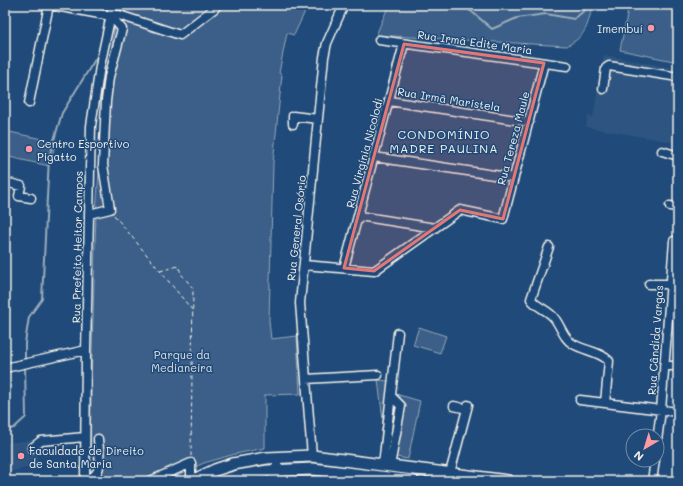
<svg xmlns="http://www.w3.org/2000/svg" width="683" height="486" viewBox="0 0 683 486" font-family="Mali,sans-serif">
<rect width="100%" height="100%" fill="#1f4a7a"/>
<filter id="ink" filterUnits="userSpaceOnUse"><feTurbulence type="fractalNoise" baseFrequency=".025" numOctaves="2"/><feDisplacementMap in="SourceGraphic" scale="8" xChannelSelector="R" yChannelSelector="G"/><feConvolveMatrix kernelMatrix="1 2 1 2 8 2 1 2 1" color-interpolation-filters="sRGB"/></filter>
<g filter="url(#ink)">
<path fill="#2d5581" d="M604 55 678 69V143L586 127 588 116 593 117Z
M76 435 77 440 36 446 38 465 5 473V443Z"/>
<path fill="#3a5f88" stroke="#97a8b8" d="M124 5H308L294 35 287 33 279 73 282 75 273 163 269 321 271 339 297 336 300 394 265 395V448L235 454 204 463 164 481H90L91 387 96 212 104 102 114 30Z
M389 5H601L591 12C586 31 584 36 567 46L376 35Z
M629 5H678V62L620 50Z
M5 131 56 142 49 166 5 156Z
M678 291V335H675L671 333 676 292Z
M419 327 446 336 440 353 413 345Z
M378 380 388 381 382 449 380 448 383 420Z
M392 393 420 401 408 459 385 455Z
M317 462 380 469 379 473 317 466Z
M270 463 271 466 213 481H201L231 471Z
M385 469 448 478 446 481H444L384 473Z"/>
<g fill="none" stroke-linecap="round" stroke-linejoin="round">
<path stroke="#9cacbb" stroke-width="2" d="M457 5 471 11 492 29 517 18 546 14 574 19 591 5
M124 13 129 5
M110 35 116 26
M25 361V343L29 317 42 299 49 157 62 113 99 53
M5 430 14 428 26 417 25 365"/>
<defs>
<path id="minor" d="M50 5 111 16 119 15 180 35 215 8
M379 40 567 66
M603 89 606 68 609 66 678 77
M389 101 529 122
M29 103 49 5
M293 124V116L318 119
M662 151 678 156
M374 157 514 178
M5 182 21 186 19 196 31 198
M670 206 678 207
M89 214 110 209 103 165 106 101 109 77 122 29 116 22 110 20
M359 216 435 228
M549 247 531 299C537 308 549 310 555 319 561 327 564 339 573 344 585 351 599 351 609 361L605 403 678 412
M304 265 374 271 460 210 503 219 544 63
M344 268 404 44
M649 284H678
M664 366H678
M5 368 86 350
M306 379 378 375
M580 400 605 403
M454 406 467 409
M657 441 661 410 674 241
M32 448 41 441 85 437
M312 456 300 303 324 57 327 43 344 5
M383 465 398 333
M390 466 401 406 391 396
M450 473 468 405
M85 479C105 478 99 454 98 439
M85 481 86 350 91 126 100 66 113 5
M150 481 191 463V481
M272 481 277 470V457
M652 481 655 460"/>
<path id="major" d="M192 481 215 470 233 464 267 458 312 456 508 481
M221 481 238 476 268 471 313 469 413 481"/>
</defs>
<use href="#minor" stroke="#f4f1e8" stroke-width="11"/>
<use href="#major" stroke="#f4f1e8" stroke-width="14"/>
<path stroke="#f4f1e8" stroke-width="1" stroke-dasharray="4 3" stroke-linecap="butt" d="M114 215 193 311
M160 271 178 266 182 275 193 288 191 456
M515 477 544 481"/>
<use href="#minor" stroke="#1f4a7a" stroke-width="8"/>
<use href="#major" stroke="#1f4a7a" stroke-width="11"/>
</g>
</g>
<path fill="#e27875" fill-opacity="0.2" stroke="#e27875" stroke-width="3" stroke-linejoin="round" d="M404 44 544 63 503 219 460 210 374 271 344 268Z"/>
<g fill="#ff9aa2" stroke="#1f4a7a" stroke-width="1.5">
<circle cx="651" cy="28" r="4"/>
<circle cx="29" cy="149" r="4"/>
<circle cx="21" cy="456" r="4"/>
</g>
<g text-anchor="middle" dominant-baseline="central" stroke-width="3" stroke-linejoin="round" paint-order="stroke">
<g font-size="11" fill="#f4f1e8" stroke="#1f4a7a" text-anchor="start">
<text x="643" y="28" text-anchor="end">Imembuí</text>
<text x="37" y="143">Centro Esportivo<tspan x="37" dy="13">Pigatto</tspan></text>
<text x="29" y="450">Faculdade de Direito<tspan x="29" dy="13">de Santa Maria</tspan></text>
</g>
<g font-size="11" fill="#f4f1e8" stroke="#1f4a7a">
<text transform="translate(475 42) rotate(8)">Rua Irmã Edite Maria</text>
<text transform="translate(449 99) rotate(9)">Rua Irmã Maristela</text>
<text transform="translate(513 138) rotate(-75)">Rua Tereza Maule</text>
<text transform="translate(364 153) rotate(-75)">Rua Virgínia Nicolodi</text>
<text transform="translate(296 228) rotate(-84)">Rua General Osório</text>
<text transform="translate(77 247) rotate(-89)">Rua Prefeito Heitor Campos</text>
<text transform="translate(655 340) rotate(-86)">Rua Cândida Vargas</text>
</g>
<g font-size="11" fill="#e1e2de" stroke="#1f4a7a">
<text x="182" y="354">Parque da<tspan x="182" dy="13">Medianeira</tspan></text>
</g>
<g font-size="12" letter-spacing="1" fill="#f4f1e8" stroke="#1f4a7a">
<text x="444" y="134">CONDOMÍNIO<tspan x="444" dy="14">MADRE PAULINA</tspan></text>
</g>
</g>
<rect width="683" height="486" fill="none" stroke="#1f4a7a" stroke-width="20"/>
<rect x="10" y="10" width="663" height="466" fill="none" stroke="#f4f1e8" stroke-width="1.5" filter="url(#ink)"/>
<g transform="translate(645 448) rotate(218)"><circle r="19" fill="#1f4a7a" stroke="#748da6"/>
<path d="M0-3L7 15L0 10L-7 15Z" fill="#ff9aa2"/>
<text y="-6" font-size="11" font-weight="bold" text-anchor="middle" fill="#f4f1e8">N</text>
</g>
</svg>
